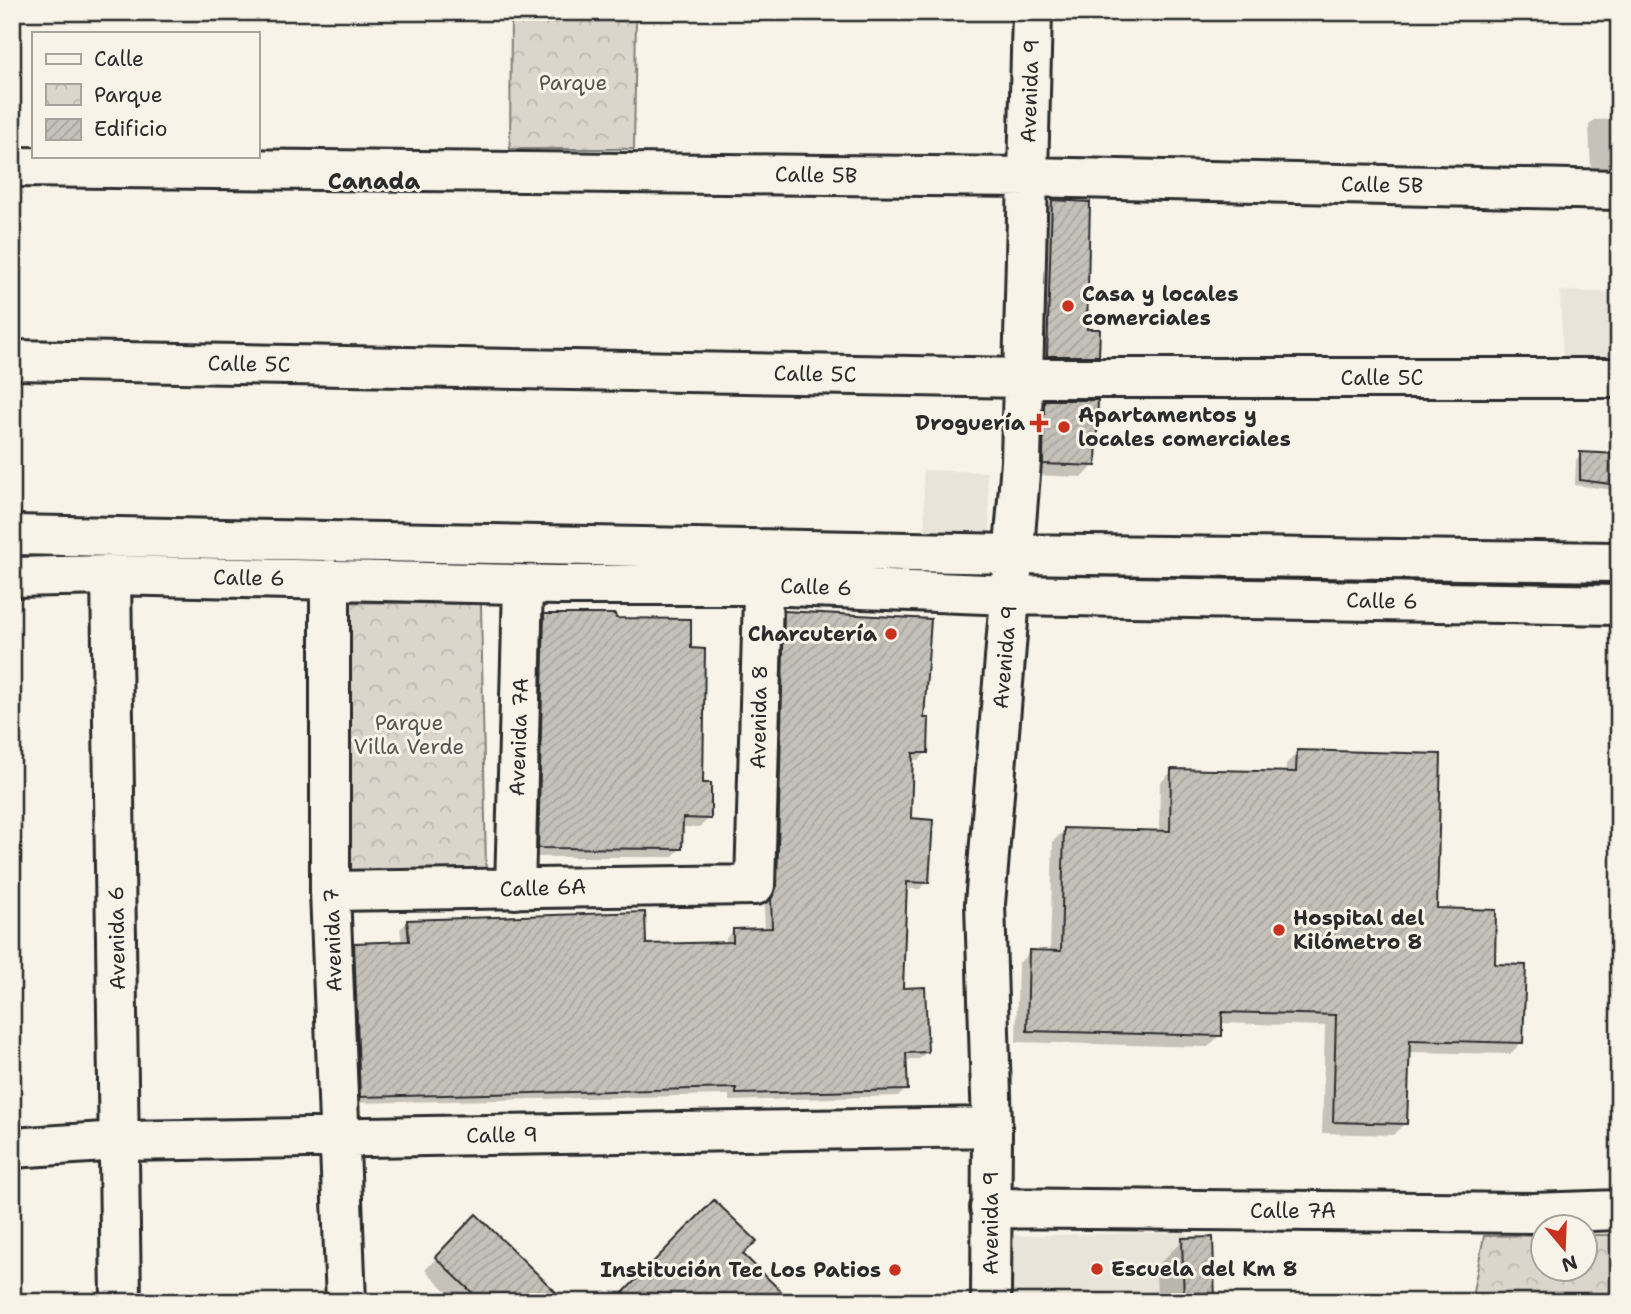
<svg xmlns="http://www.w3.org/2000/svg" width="1631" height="1314" viewBox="0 0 1631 1314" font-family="'Shantell Sans',sans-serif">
<defs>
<pattern id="park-crowns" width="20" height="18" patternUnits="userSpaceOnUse" patternTransform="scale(1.75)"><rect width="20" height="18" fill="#dad6cc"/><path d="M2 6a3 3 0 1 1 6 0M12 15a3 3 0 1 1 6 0" fill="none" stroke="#bbb8af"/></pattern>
<pattern id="building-hatch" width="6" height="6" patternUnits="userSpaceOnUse" patternTransform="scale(1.75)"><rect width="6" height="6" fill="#c4c1b9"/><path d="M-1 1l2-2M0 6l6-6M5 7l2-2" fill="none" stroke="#a9a69f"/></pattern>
</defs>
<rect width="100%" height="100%" fill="#f7f3e8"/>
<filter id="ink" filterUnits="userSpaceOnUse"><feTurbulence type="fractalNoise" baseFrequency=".0143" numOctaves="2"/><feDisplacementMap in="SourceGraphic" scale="14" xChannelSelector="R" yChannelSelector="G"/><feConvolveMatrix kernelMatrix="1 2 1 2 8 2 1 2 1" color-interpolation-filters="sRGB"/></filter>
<g filter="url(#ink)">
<path fill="#e8e4da" d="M1560 291 1619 293V356H1563Z
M923 470 987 472 990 534 925 531Z
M1187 1232 1189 1302H1006L1005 1236Z"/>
<path fill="url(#park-crowns)" stroke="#82807c" stroke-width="2" d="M511 13 636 17 634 149H510Z
M334 602 481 604 486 871H336Z
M1543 1235 1544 1268H1586V1235H1619V1302H1471L1484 1236Z"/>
<path fill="#0003" d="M1619 119V175L1591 172 1589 125 1594 120Z
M1052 202 1086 330 1097 355 1089 364H1040L1044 210Z
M1045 402 1094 465 1083 477 1032 475 1033 413Z
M1581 454 1619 456V486L1615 490 1575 485 1576 460Z
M785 613 922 719 926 753 919 760 911 759 909 819 927 882 920 889H905L902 990 926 1052 919 1059 905 1060 906 1089 899 1096 729 1101V1095L353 1103 347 952 355 944 402 943 400 929 408 922 644 914V946L726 944V938L733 931 765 930 764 908 770 894 778 621Z
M545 616 614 619 689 650 702 784 709 818 700 827H681V848L672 857H530L536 625Z
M1298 752 1435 910 1493 965 1522 1042 1510 1054 1408 1052 1405 1123 1393 1135 1322 1133 1325 1026 1220 1023V1035L1208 1047 1016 1042 1018 964 1030 952 1050 953 1053 841 1065 830 1159 832 1160 783 1172 771 1286 773V764Z
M476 1217 564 1302H458L425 1270Z
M1183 1240 1213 1302H1157L1156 1267Z"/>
<path fill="url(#building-hatch)" stroke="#2b2b2b" stroke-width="2" d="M1052 200 1090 202 1087 329H1100L1099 356H1047Z
M1044 400H1098L1096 466 1043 464Z
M1580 452 1619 454V485L1580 480Z
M784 611 931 619 924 718H929L928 753H913L911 818 933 820 929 883 907 882 903 988 925 987 928 1052 906 1053 908 1090 736 1094V1088L360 1097 354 943 409 941 407 920 645 912 646 944 733 942V929L772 928 771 899 777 886Z
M544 614H615L616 618 691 619V648L705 649 703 783H711V819L683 818 682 849 538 848Z
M1297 750 1441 754 1437 908 1496 910 1495 964 1526 965 1523 1043 1410 1040 1407 1124 1333 1122 1336 1015 1222 1012V1036L1027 1031 1029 950 1061 951 1064 828 1170 831 1171 769 1296 772Z
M714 1200 757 1241 743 1254 792 1302H614Z
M476 1214 566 1302H482L435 1257Z
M1213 1237 1215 1302H1184L1182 1238Z"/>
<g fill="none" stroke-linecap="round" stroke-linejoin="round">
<defs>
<path id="minor" d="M12 167 1027 177 1619 190
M12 360 1025 378H1619
M12 535 1014 554 1619 562
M111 575 121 1302
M12 577 111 575 558 585H763L1010 595 1619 605
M330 579V891L346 1302
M515 889 523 585
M330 891 755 885 764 560
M12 1148 120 1141 992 1127
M990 1208 1534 1213 1619 1210
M991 1302 992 1127 985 904 1021 462 1032 12"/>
</defs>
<use href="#minor" stroke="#2b2b2b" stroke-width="44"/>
<use href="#minor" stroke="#f7f3e8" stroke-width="38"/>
</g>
</g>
<g fill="#c8321e" stroke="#f7f3e8" stroke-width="2.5">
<circle cx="1068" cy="306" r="7"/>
<path d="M1035.5 412.5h7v7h7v7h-7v7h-7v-7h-7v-7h7z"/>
<circle cx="1064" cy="427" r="7"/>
<circle cx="891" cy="634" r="7"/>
<circle cx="1279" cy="930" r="7"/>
<circle cx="1097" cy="1269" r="7"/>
<circle cx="895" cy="1270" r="7"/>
</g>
<g text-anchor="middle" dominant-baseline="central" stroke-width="6" stroke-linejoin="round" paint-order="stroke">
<g font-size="21" fill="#575653" stroke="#f7f3e8">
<text x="573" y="83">Parque</text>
<text x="409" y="723">Parque<tspan x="409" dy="24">Villa Verde</tspan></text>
</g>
<g font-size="21" fill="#2b2b2b" stroke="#f7f3e8">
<text transform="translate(1030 91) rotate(-88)">Avenida 9</text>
<text transform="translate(816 175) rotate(1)">Calle 5B</text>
<text transform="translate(1382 185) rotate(1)">Calle 5B</text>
<text transform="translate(249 364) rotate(1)">Calle 5C</text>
<text transform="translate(815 374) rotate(1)">Calle 5C</text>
<text x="1382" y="378">Calle 5C</text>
<text transform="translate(249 578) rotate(1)">Calle 6</text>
<text transform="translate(816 587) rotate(2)">Calle 6</text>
<text transform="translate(1382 601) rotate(1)">Calle 6</text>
<text transform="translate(1005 657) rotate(-85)">Avenida 9</text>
<text transform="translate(759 717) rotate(-89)">Avenida 8</text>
<text transform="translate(519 737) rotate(-88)">Avenida 7A</text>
<text transform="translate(543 888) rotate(-2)">Calle 6A</text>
<text transform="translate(117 938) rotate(-91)">Avenida 6</text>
<text transform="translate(333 940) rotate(-92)">Avenida 7</text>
<text transform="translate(502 1135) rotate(-1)">Calle 9</text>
<text x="1293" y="1211">Calle 7A</text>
<text transform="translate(991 1223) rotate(-90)">Avenida 9</text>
</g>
<g font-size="21" font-weight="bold" fill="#2b2b2b" stroke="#f7f3e8" text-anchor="start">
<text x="1082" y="294">Casa y locales<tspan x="1082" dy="24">comerciales</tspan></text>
<text x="1078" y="415">Apartamentos y<tspan x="1078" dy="24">locales comerciales</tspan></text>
<text x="1025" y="423" text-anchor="end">Droguería</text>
<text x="877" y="634" text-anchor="end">Charcutería</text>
<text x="1293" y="918">Hospital del<tspan x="1293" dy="24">Kilómetro 8</tspan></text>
<text x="1111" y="1269">Escuela del Km 8</text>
<text x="881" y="1270" text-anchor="end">Institución Tec Los Patios</text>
</g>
<g font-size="23" font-weight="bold" fill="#2b2b2b" stroke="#f7f3e8">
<text x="374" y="181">Canada</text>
</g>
</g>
<rect width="1631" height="1314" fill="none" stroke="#f7f3e8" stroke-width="42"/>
<rect x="21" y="21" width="1589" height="1272" fill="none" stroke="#2b2b2b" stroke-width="2.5" filter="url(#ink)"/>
<rect x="32" y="32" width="228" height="126" fill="#f7f3e8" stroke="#a5a39c" stroke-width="2"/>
<rect x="46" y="54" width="35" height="10" fill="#f7f3e8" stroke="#a5a39c" stroke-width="2"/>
<text x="94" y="66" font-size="21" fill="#2b2b2b">Calle</text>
<rect x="46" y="84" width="35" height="21" fill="url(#park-crowns)" stroke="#a5a39c" stroke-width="2"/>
<text x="94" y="102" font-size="21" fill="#2b2b2b">Parque</text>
<rect x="46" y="119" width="35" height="21" fill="url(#building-hatch)" stroke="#a5a39c" stroke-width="2"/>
<text x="94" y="136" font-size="21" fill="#2b2b2b">Edificio</text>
<g transform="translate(1564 1248) rotate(161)"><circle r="33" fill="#f7f3e8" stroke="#a5a39c" stroke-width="2"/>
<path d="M0-5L12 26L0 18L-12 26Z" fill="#c8321e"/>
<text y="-10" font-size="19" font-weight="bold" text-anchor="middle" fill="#2b2b2b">N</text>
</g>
</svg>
